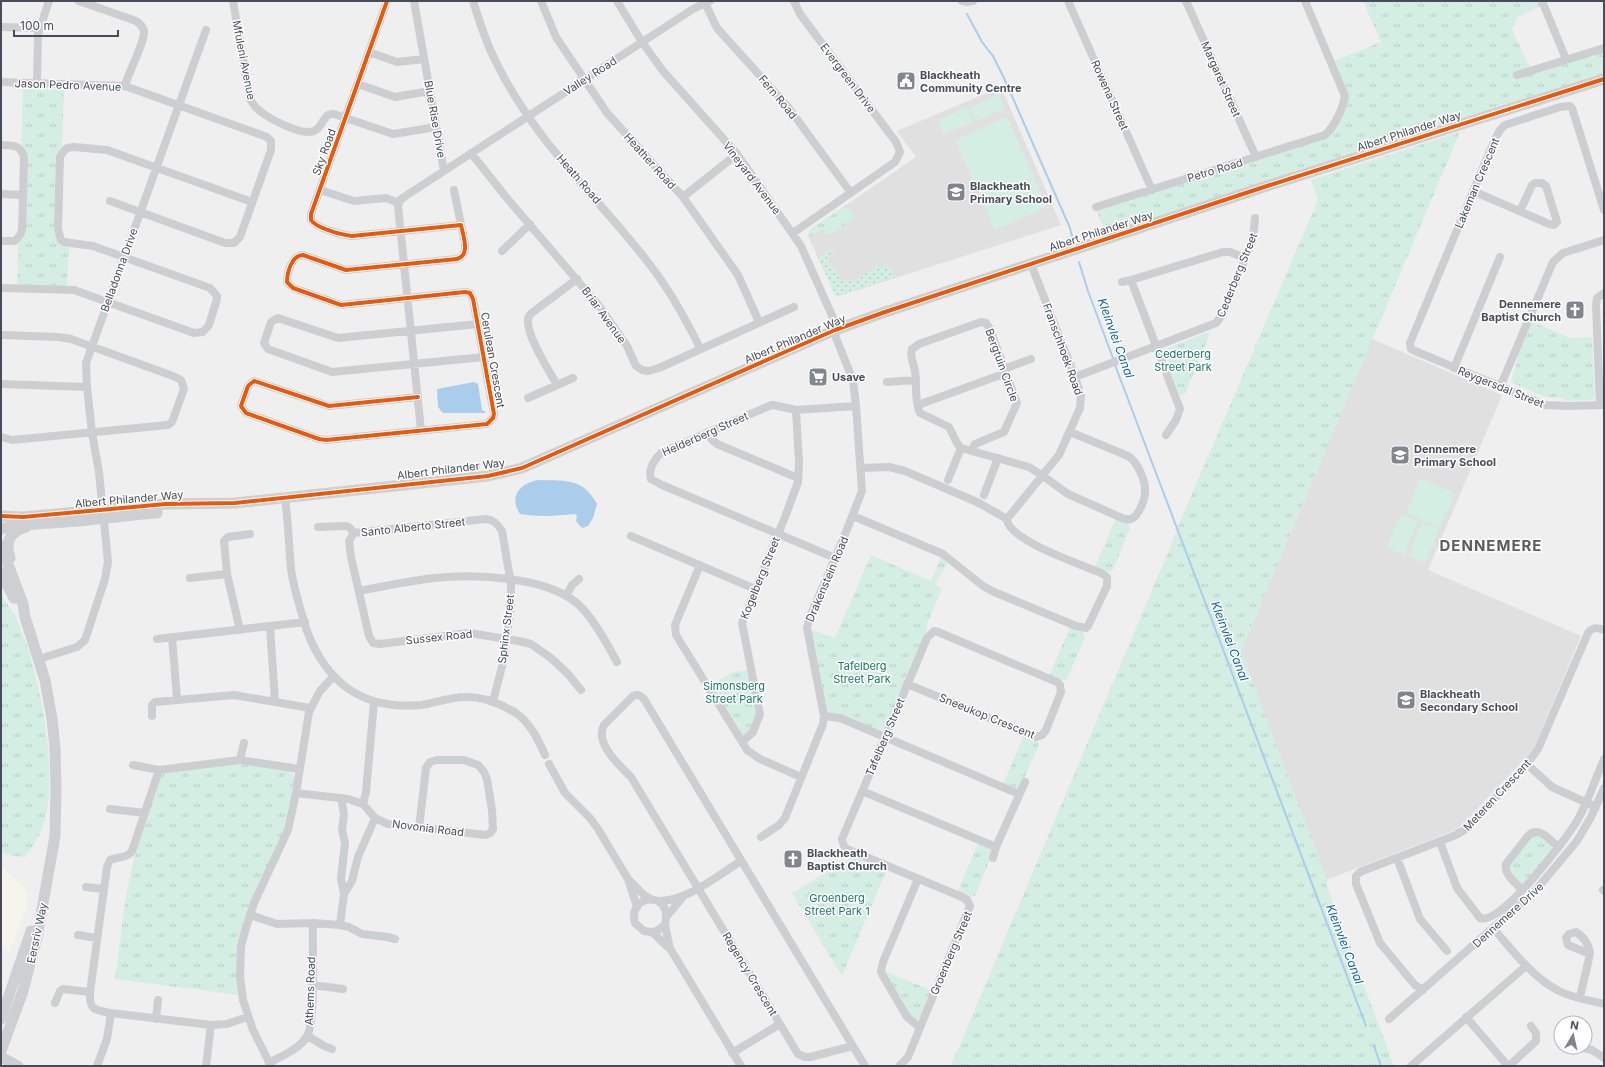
<svg xmlns="http://www.w3.org/2000/svg" width="1605" height="1067" viewBox="0 0 1605 1067" font-family="Inter,sans-serif">
<defs>
<pattern id="grass-tufts" width="24" height="20" patternUnits="userSpaceOnUse"><rect width="24" height="20" fill="#d4eee4"/><path d="M3 7l-1-3M5 7V3M7 7l1-3M15 17l-1-3M17 17v-4M19 17l1-3" fill="none" stroke="#b7cec6"/></pattern>
<pattern id="garden-dots" width="8" height="8" patternUnits="userSpaceOnUse"><rect width="8" height="8" fill="#d4eee4"/><path d="M2 2h.1M6 6h.1" fill="none" stroke="#b7cec6" stroke-width="1.8" stroke-linecap="round"/></pattern>
</defs>
<rect width="100%" height="100%" fill="#efefef"/>
<path fill="#f6f5eb" d="M1 867 23 885 28 902 10 952 1 947Z"/>
<path fill="#e1e0e0" d="M1001 87 1061 225 836 297 808 236 810 230 916 157 897 131Z
M1372 339 1502 395 1428 570 1581 636 1533 750 1458 829 1326 880 1241 651Z"/>
<path fill="url(#grass-tufts)" d="M1363 1H1544L1545 4 1518 17 1512 30 1530 67 1604 51V75L1107 235 1096 210 1323 138 1346 106V89L1334 61 1381 42Z
M23 88 64 89 62 149 55 233 57 239 69 246 67 287 17 285Z
M1460 132 1241 651 1328 882 1326 883 1394 1066H951L1171 545 1179 524 1318 200 1311 180Z
M846 205 855 218 829 236 823 228 809 238 810 230Z
M1532 322 1571 338 1592 337 1595 397 1592 400 1566 401 1563 398 1545 397 1512 383C1510 374 1519 365 1517 356Z
M1205 333H1209V336L1185 394 1181 395 1178 392 1164 350Z
M1116 518 1128 523 1130 528 1113 570 1107 572 1095 567Z
M871 555 931 581 942 555 950 560 935 584 942 589 928 622 926 634 884 730 880 731 827 712 810 629 835 638Z
M1 594C5 601 10 607 14 614 19 623 22 633 26 643 42 690 55 761 47 811 44 828 36 843 25 857L6 855 1 851Z
M1070 627 1083 632 1085 638 1067 679 1060 681 1049 676Z
M748 670 757 716 751 729 743 735H742L710 686 731 673Z
M1024 735 1037 740 1039 744 1020 788 1019 790 1003 784Z
M239 764 286 770 293 774 295 779 284 830 249 907 242 929 239 995 115 979 125 902 135 853 161 775 166 773Z
M1531 836H1540L1551 846 1552 850 1534 875 1523 884 1520 883 1509 872V865Z
M978 843 991 849 992 854 975 896 969 898 957 893Z
M849 853 887 869 842 976 792 893 849 859Z
M884 971 933 991 919 1019 916 1020 912 1018Z"/>
<path fill="url(#garden-dots)" d="M831 248 834 254 827 259 843 283 850 279 853 282 876 266V264L880 269 887 265 895 277 836 297 818 257Z"/>
<path fill="#d4eee4" d="M999 94 1005 109 976 121 970 107Z
M967 107 974 122 944 134 938 120Z
M1007 117 1047 207 995 230 955 140Z
M1420 478 1455 493 1440 527 1406 513Z
M1401 514 1418 521 1404 555 1387 547Z
M1422 522 1439 529 1425 563 1408 556Z"/>
<path fill="#a9cdeb" d="M474 382 478 384 482 410 486 412 485 413H443L438 407 437 389Z
M540 480C566 481 583 478 597 504L593 518 588 526 582 528 576 521 577 516 575 514C556 516 539 517 520 514 508 496 521 482 540 480Z"/>
<g fill="none" stroke-linecap="round" stroke-linejoin="round">
<path stroke="#a9cdeb" stroke-width="2" d="M967 14 982 42 993 56 1004 78 1070 228 1073 240
M1079 262 1088 291 1114 361
M1115 365 1366 1026
M1374 1046 1381 1066"/>
<path stroke="#cdced1" stroke-width="8" d="M79 1 136 21C140 24 143 26 144 31 145 42 128 73 125 86
M233 1 250 99C253 104 255 108 260 111 270 119 301 136 314 131 324 127 322 113 334 114L393 134 436 127
M387 1 311 214V220C316 228 342 235 352 236L461 225C463 236 471 255 457 259L346 270 303 255C292 255 287 272 287 282L293 288 341 305 465 292 470 293 473 299 494 414 493 418 487 424 326 440 319 439 246 413 241 406 248 386 254 381 329 406 418 397
M414 1 444 171 404 197 400 200 398 206 421 430
M473 1C480 23 487 46 498 66 512 94 535 128 555 152 587 193 625 230 656 273 674 297 687 322 700 348
M541 1 556 37 607 113 683 197 738 275 759 322
M617 1 642 42 663 71 737 154 801 246 834 320 836 338 853 380 856 406 862 491 844 537 809 619 807 628 824 716 823 724 785 818 779 825 761 837
M962 1 967 2 973 1
M1068 1 1152 190
M1186 1 1256 157
M1542 1 1566 59
M705 3 717 28 788 107 851 193
M1 27 39 28
M369 52 397 62 424 59
M1517 75 1604 48
M1 82 125 86 267 137 271 141V150L240 237 234 243H225L110 201
M37 83 38 34 49 1
M358 84 395 97 430 91
M1 145C12 145 22 145 24 158L22 230 20 235 15 241H1
M471 153 506 197 600 307 627 346 636 366 642 370 648 371 659 368 794 307
M444 171 693 9 710 1
M320 190 354 201 386 198 399 203
M454 190 461 225
M1473 191 1549 224 1554 225 1557 222 1546 186 1542 183H1535L1532 185 1520 211
M1 194 22 195
M683 197 737 154
M1096 207 1325 135C1335 126 1343 108 1345 96L1305 1
M1604 210 1572 108 1570 106 1560 107 1505 125 1500 130 1495 139 1410 343 1411 349 1415 351 1545 405 1568 406 1604 405
M793 233 895 162 900 152 896 142 800 14 794 1
M502 251 530 224
M1122 282 1131 280
M1 288 74 290 194 333 203 332 209 325 217 299V296L210 288 93 246 64 242 61 240 58 229 60 157 63 152 67 148 74 147 107 150 252 202
M478 324 338 338 278 318 271 322 264 343 268 349 332 372 484 357
M1 335 58 337 71 339 173 376 181 380 184 389 172 422 168 425 12 440 1 437
M1454 368 1500 257
M1004 369 1031 359
M1075 377 1216 323 1222 315 1253 239 1255 218
M887 382 916 380
M1 384 87 387
M557 385C550 372 522 330 529 316 529 316 532 312 533 312L577 279
M1500 387 1553 262 1563 253 1604 240
M528 398 573 378
M918 405 1006 373
M1600 405 1596 305 1597 298 1604 293
M708 432 711 439 717 444 798 478
M1166 435 1176 420 1180 409 1131 280 1223 252H1230L1245 258
M971 451 975 444 1004 432 1017 403 990 329 986 323 981 322 919 344 912 349C909 357 914 363 915 371 917 384 914 401 920 413L949 427 957 443 961 448 1029 467 1043 476 1068 494 1122 518C1125 519 1128 520 1131 519 1139 516 1145 499 1145 492 1146 481 1137 461 1128 456L1070 432
M861 468 889 467 905 471 977 502 1007 519
M948 480 961 448
M984 495 998 458
M285 497C288 521 289 545 291 569 293 585 302 615 307 631 327 684 363 710 421 705 436 703 452 696 468 697 481 697 491 701 503 706 507 709 512 710 516 713 530 723 538 739 545 755
M853 516 943 554 983 586 994 592 1076 626 1086 628 1088 626 1107 586V577L1101 573C1083 565 1007 540 1007 519
M1007 519 1059 455 1080 408 1081 396 1075 377 1031 264
M318 527 346 526 349 527 354 533
M354 533 349 541 351 557 369 636 373 643 380 644 469 633 519 641 531 644 551 658 568 674 581 690
M354 533 486 519C494 520 498 524 502 531L511 584V603L504 659 493 701
M631 536 755 589
M835 558 662 485 651 479C648 469 654 460 661 453L769 406 773 405 796 410 856 406
M700 565 675 625 676 635 747 750 760 759 801 777
M190 578 227 574
M359 591C384 586 409 581 434 578 476 574 552 576 582 608 596 623 607 644 617 662
M566 596 572 585 579 579
M270 627 275 701
M240 630 227 574 224 541 228 537 250 534
M172 637 177 699
M157 639 305 622
M39 659 77 647 85 640 105 579 108 562 99 472 92 433 87 387 86 363 206 30
M152 716V705L155 702 234 695 310 708
M824 716 840 718 1019 794
M742 742 753 732 760 714 742 623 785 517 798 482 799 463 796 410
M240 760 244 743
M549 764 565 793 590 818 598 829 628 879 637 907
M1527 764 1552 787 1596 807
M133 765 159 770
M862 791 996 847
M296 793 348 799 363 804 375 818 388 824 486 835 490 833 493 829 492 810 487 779 484 772 478 765 464 760H437L430 762 426 768 419 828
M341 798 344 814 342 830 345 843 341 879 344 894
M363 804 366 792 374 702
M110 809 145 813
M1440 842 1457 888 1480 918C1500 927 1566 839 1577 821 1588 802 1595 780 1604 759
M993 858 996 847 1025 782
M1397 858 1420 919 1447 951
M918 879 883 962 881 971 883 976 907 1017 919 1027
M630 881 644 895 651 899
M86 887 103 889
M1522 890C1516 883 1503 874 1506 864L1528 836C1538 825 1550 840 1558 847
M1603 890 1604 891
M658 901C686 902 717 876 741 861
M250 915 277 924 313 923 340 925 349 927 362 934 387 937 395 939
M667 916 683 897
M340 925 344 894 352 881 358 857 375 818
M665 925 670 949
M1494 929C1513 951 1532 977 1559 991 1572 998 1590 1000 1604 1004
M652 932 657 931 665 925C674 890 627 893 635 923L644 931 652 932 671 950 741 1066
M78 935 97 938
M312 985 343 989
M1423 990 1415 985 1380 943 1356 884V876L1360 872 1456 835 1466 829 1527 764 1538 749 1588 633C1592 627 1597 627 1604 630
M1580 997 1590 954C1589 945 1584 937 1576 932L1569 934 1566 938 1568 945 1590 954
M55 1003 60 991 63 989 90 992
M247 1017 227 1024 211 1025 111 1013C95 1010 89 1011 90 992L107 867 110 860C119 856 126 859 132 851L159 770 240 760 299 769
M1466 1017 1508 1066
M156 1019 158 1000
M1389 1019 1535 891 1577 841 1591 817 1604 788
M308 1036 324 1046 332 1049
M853 1046 810 1057H805L798 1054 631 777C620 766 594 743 604 725L633 696C638 694 640 695 644 699L865 1066
M1584 1048 1592 1050 1604 1058
M732 1053 780 1024
M269 1063C281 1056 300 1049 307 1036 316 1022 312 944 313 923
M900 1065 908 1057 970 906 967 900 962 897 847 849 844 846 842 839 917 662 927 638 934 631 938 632 1057 682 1060 685 1061 692 1046 730 1042 735 1036 737 907 684
M97 1066 107 1039 111 1013
M206 1066 211 1025
M271 1066 253 1030 243 1000 240 976 241 946 246 928 254 903 288 830 296 793 309 712 320 691 333 677
M1411 1066 1526 966
M1509 1066 1536 1041V1033L1531 1026"/>
<path stroke="#cdcfd3" stroke-width="11" d="M1 516 23 517 166 504 235 503 488 476 522 468 835 330 885 312 1267 186 1604 79
M1 529C22 523 43 524 65 522 96 520 126 515 157 513
M1 546 23 604 25 617 45 680 52 719 55 748 56 789 55 836 37 937 23 991 1 1051
M10 558C5 542 9 532 26 527
M1 573 14 598
M1 1019 31 931
M1 1057 18 1066"/>
<defs>
<path id="cycleway" d="M387 1 311 214V220C316 228 342 235 352 236L461 225C463 236 471 255 457 259L346 270 303 255C292 255 287 272 287 282L293 288 341 305 465 292 470 293 473 299 494 414 493 418 487 424 326 440 319 439 246 413 241 406 248 386 254 381 329 406 418 397
M1 516 23 517 166 504 235 503 488 476 522 468 835 330 885 312 1267 186 1604 79"/>
</defs>
<use href="#cycleway" stroke="#fff" stroke-width="6"/>
<use href="#cycleway" stroke="#e8590c" stroke-width="4"/>
</g>
<defs>
<symbol id="civic-square" viewBox="-11 -11 22 22"><rect x="-9" y="-9" width="18" height="18" rx="4" fill="#81858e" stroke="#fff"/><path d="M-.6-6.5H3V-4.5H.6V-3L4-1V1h2V6H-6V1h2V-1L-.6-3ZM-1.2 2.5V6h2.4V2.5Z" fill="#fff"/></symbol>
<symbol id="school-square" viewBox="-11 -11 22 22"><rect x="-9" y="-9" width="18" height="18" rx="4" fill="#81858e" stroke="#fff"/><path d="M0-5L7-2L0 1L-7-2ZM-4 1L0 2.5L4 1V4Q0 6-4 4Z" fill="#fff"/></symbol>
<symbol id="church-square" viewBox="-11 -11 22 22"><rect x="-9" y="-9" width="18" height="18" rx="4" fill="#81858e" stroke="#fff"/><path d="M-1.2-6h2.4v3.5h3.3v2.4h-3.3V6h-2.4V-.1h-3.3v-2.4h3.3Z" fill="#fff"/></symbol>
<symbol id="supermarket-square" viewBox="-11 -11 22 22"><rect x="-9" y="-9" width="18" height="18" rx="4" fill="#81858e" stroke="#fff"/><path d="M-6-5.5h2.5l.6 2H6L4.5 2H-2.5L-4.4-4H-6ZM-1.5 3.2a1.3 1.3 0 1 0 .1 0ZM3 3.2a1.3 1.3 0 1 0 .1 0Z" fill="#fff"/></symbol>
</defs>
<g fill-rule="evenodd">
<use href="#civic-square" x="895" y="70" width="22" height="22"/>
<use href="#school-square" x="945" y="181" width="22" height="22"/>
<use href="#church-square" x="1564" y="299" width="22" height="22"/>
<use href="#supermarket-square" x="807" y="366" width="22" height="22"/>
<use href="#school-square" x="1389" y="444" width="22" height="22"/>
<use href="#school-square" x="1395" y="689" width="22" height="22"/>
<use href="#church-square" x="782" y="848" width="22" height="22"/>
</g>
<g text-anchor="middle" dominant-baseline="central" stroke-width="3" stroke-linejoin="round" paint-order="stroke">
<g font-size="11" fill="#464c5a" stroke="#fff">
<text transform="translate(244 60) rotate(79)">Mfuleni Avenue</text>
<text transform="translate(590 76) rotate(-33)">Valley Road</text>
<text transform="translate(848 78) rotate(53)">Evergreen Drive</text>
<text transform="translate(1221 79) rotate(66)">Margaret Street</text>
<text transform="translate(68 85) rotate(2)">Jason Pedro Avenue</text>
<text transform="translate(1110 95) rotate(66)">Rowena Street</text>
<text transform="translate(778 97) rotate(50)">Fern Road</text>
<text transform="translate(435 119) rotate(80)">Blue Rise Drive</text>
<text transform="translate(1409 131) rotate(-18)">Albert Philander Way</text>
<text transform="translate(324 152) rotate(-70)">Sky Road</text>
<text transform="translate(650 161) rotate(48)">Heather Road</text>
<text transform="translate(1215 170) rotate(-17)">Petro Road</text>
<text transform="translate(752 178) rotate(53)">Vineyard Avenue</text>
<text transform="translate(579 179) rotate(49)">Heath Road</text>
<text transform="translate(1477 183) rotate(-67)">Lakeman Crescent</text>
<text transform="translate(1101 231) rotate(-18)">Albert Philander Way</text>
<text transform="translate(119 270) rotate(-70)">Belladonna Drive</text>
<text transform="translate(1237 275) rotate(-68)">Cederberg Street</text>
<text transform="translate(604 315) rotate(54)">Briar Avenue</text>
<text transform="translate(795 339) rotate(-23)">Albert Philander Way</text>
<text transform="translate(1063 349) rotate(70)">Franschhoek Road</text>
<text transform="translate(493 360) rotate(80)">Cerulean Crescent</text>
<text transform="translate(1002 365) rotate(70)">Bergtuin Circle</text>
<text transform="translate(1501 387) rotate(22)">Reygersdal Street</text>
<text transform="translate(705 434) rotate(-24)">Helderberg Street</text>
<text transform="translate(451 469) rotate(-7)">Albert Philander Way</text>
<text transform="translate(129 499) rotate(-5)">Albert Philander Way</text>
<text transform="translate(413 527) rotate(-6)">Santo Alberto Street</text>
<text transform="translate(760 578) rotate(-68)">Kogelberg Street</text>
<text transform="translate(827 579) rotate(-67)">Drakenstein Road</text>
<text transform="translate(506 629) rotate(-83)">Sphinx Street</text>
<text transform="translate(439 637) rotate(-6)">Sussex Road</text>
<text transform="translate(987 716) rotate(22)">Sneeukop Crescent</text>
<text transform="translate(885 737) rotate(-67)">Tafelberg Street</text>
<text transform="translate(1497 795) rotate(-47)">Meteren Crescent</text>
<text transform="translate(428 828) rotate(7)">Novonia Road</text>
<text transform="translate(1508 915) rotate(-42)">Dennemere Drive</text>
<text transform="translate(37 933) rotate(-78)">Eersriv Way</text>
<text transform="translate(951 953) rotate(-67)">Groenberg Street</text>
<text transform="translate(750 974) rotate(59)">Regency Crescent</text>
<text transform="translate(310 991) rotate(-88)">Athems Road</text>
</g>
<g font-size="11" font-weight="bold" fill="#464c5a" stroke="#fff" text-anchor="start">
<text x="920" y="75">Blackheath<tspan x="920" dy="13">Community Centre</tspan></text>
<text x="970" y="186">Blackheath<tspan x="970" dy="13">Primary School</tspan></text>
<text x="1561" y="304" text-anchor="end">Dennemere<tspan x="1561" dy="13">Baptist Church</tspan></text>
<text x="832" y="377">Usave</text>
<text x="1414" y="449">Dennemere<tspan x="1414" dy="13">Primary School</tspan></text>
<text x="1420" y="694">Blackheath<tspan x="1420" dy="13">Secondary School</tspan></text>
<text x="807" y="853">Blackheath<tspan x="807" dy="13">Baptist Church</tspan></text>
</g>
<g font-size="11" fill="#197960" stroke="#fff">
<text x="1183" y="354">Cederberg<tspan x="1183" dy="13">Street Park</tspan></text>
<text x="862" y="666">Tafelberg<tspan x="862" dy="13">Street Park</tspan></text>
<text x="734" y="686">Simonsberg<tspan x="734" dy="13">Street Park</tspan></text>
<text x="837" y="898">Groenberg<tspan x="837" dy="13">Street Park 1</tspan></text>
</g>
<g font-size="12" font-style="italic" fill="#1062a3" stroke="#fff">
<text transform="translate(1116 338) rotate(70)">Kleinvlei Canal</text>
<text transform="translate(1230 641) rotate(69)">Kleinvlei Canal</text>
<text transform="translate(1345 944) rotate(69)">Kleinvlei Canal</text>
</g>
<g font-size="15" font-weight="bold" letter-spacing="1" fill="#5a5c62" stroke="#fff">
<text x="1491" y="545">DENNEMERE</text>
</g>
</g>
<rect width="1605" height="1067" fill="none" stroke="#464c5a" stroke-width="4"/>
<g transform="translate(1573 1035) rotate(9)"><circle r="19" fill="#ffffff" stroke="#b5b7bd"/>
<path d="M0-3L7 15L0 10L-7 15Z" fill="#81858e"/>
<text y="-6" font-size="11" font-weight="bold" text-anchor="middle" fill="#464c5a">N</text>
</g>
<path d="M14 30v6h104v-6" fill="none" stroke="#464c5a" stroke-width="2"/>
<text x="20" y="30" font-size="12" fill="#464c5a" stroke="#ffffff" stroke-width="3" paint-order="stroke">100 m</text>
</svg>
